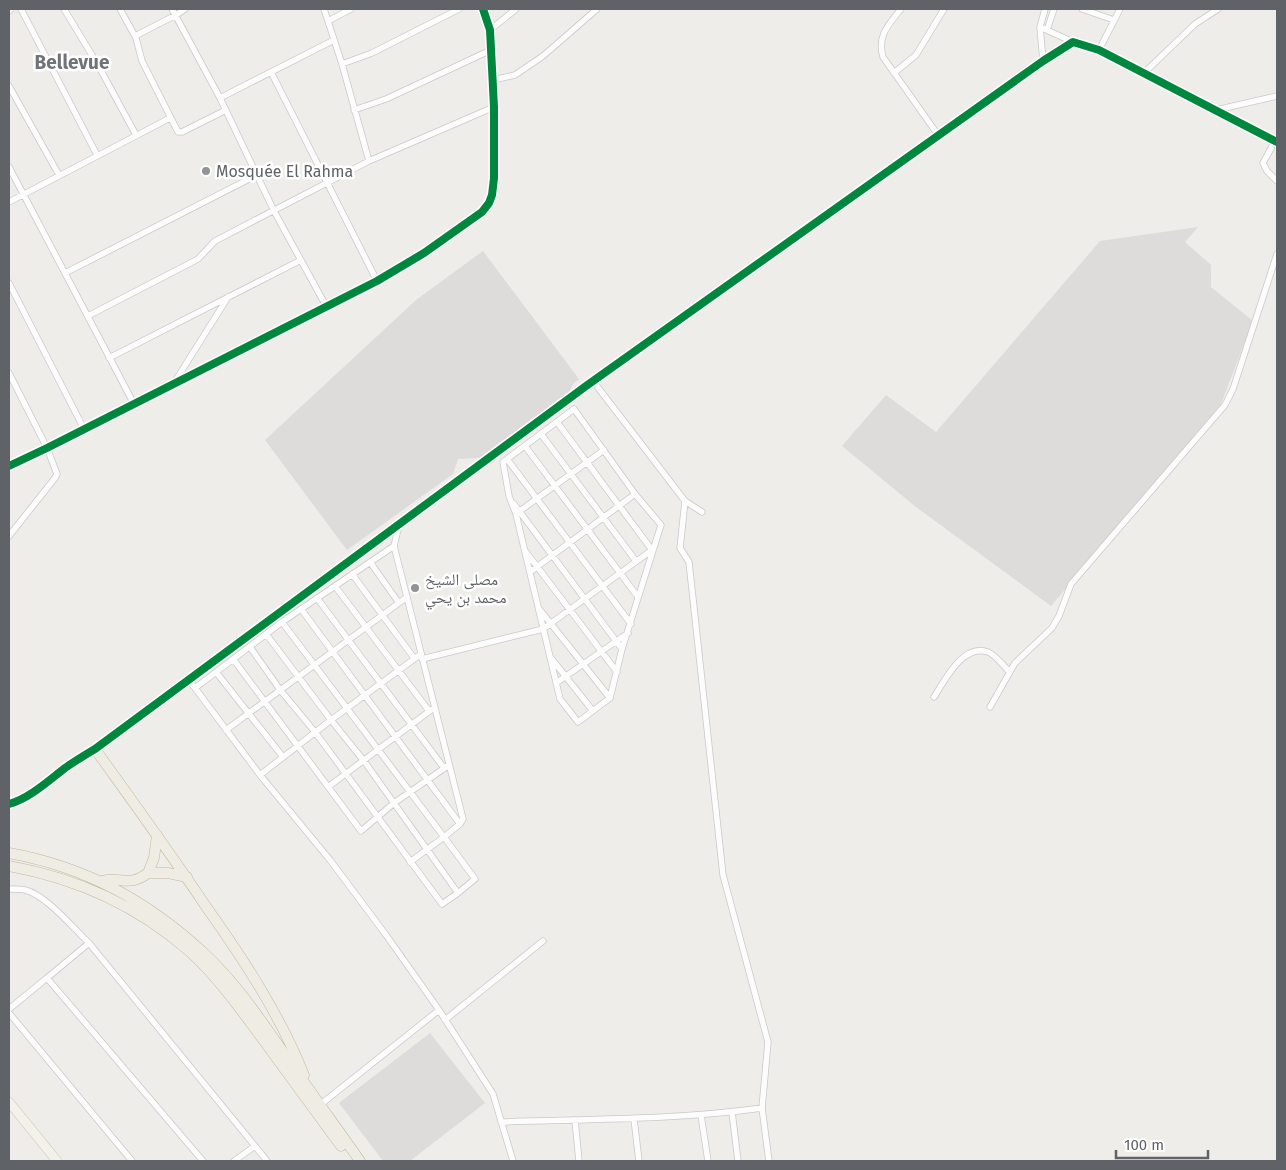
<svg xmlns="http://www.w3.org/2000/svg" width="1286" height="1170" viewBox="0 0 1286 1170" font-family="'Fira Sans','Noto Naskh Arabic',sans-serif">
<rect width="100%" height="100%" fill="#eeede9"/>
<path fill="#dedcda" d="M1198 227 1185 242 1211 265V287L1253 321 1221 404 1051 606 916 507 842 446 886 395 936 432 1100 241Z
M483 251 579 379 573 384 568 395 479 458 458 459 453 474 347 550 265 440 416 300Z
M430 1033 485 1103 410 1161H383L339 1103Z"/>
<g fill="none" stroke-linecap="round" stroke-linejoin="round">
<defs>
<path id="street" d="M21 9 97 155
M64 9 98 65 136 135
M120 9 136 38 142 61 178 132H182L226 110
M172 9 220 98 274 211 326 306
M324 9 342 64 369 161
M901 9C888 25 877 36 883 57L938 135
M1082 9 1114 20
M9 11 11 9
M328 21 351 9
M1040 27 1073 42
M490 30 516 9
M1047 30 1054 9
M135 36 176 15 185 9
M1099 50 1120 9
M1043 61 1040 27 1045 9
M342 64 372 53 459 9
M271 72 377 281
M894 73 916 55 944 9
M1144 73 1195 24 1218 9
M493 80 515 75 543 56 597 9
M9 86 59 175
M220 98 334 40
M354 110 386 99 491 50
M1216 110 1277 96
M1275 141 1263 163 1267 171 1277 181
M9 167 134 404
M9 202 170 118
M65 273 257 175
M9 283 84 429
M88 316 198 259 215 241 369 161 494 107
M109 358 301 260
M9 373 47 448 57 474 55 478 9 536
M593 381 685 501 702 512
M174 383 228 297
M574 409 635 494 661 525 622 649 610 698 578 722 560 699 516 514 509 496 503 462Z
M541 434 636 561
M525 446 638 597
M507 459 631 624
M9 466 47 448 377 281 424 253 482 212 489 203 492 195 494 178V107L490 30 483 9
M685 501 680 548 689 562 723 875 768 1042 762 1108
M514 504 622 649
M517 513 604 450
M399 525 394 546 463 819 460 824 444 837 475 879 458 893 364 761 331 720 421 654
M526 552 617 672
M370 562 399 603
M530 572 635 494
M352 574 414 658
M335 586 429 711
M317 598 444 768
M301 609 460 824
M540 610 610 698
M282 622 444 837 410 862
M250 647 281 691 315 732 442 904 458 893
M551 658 593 711
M233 659 361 831 394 803 449 765
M422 659 543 629 652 550 557 422
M216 672 283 757
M189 680 260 775 330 860 386 935 439 1010 493 1094 513 1161
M556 683 628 633
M195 688 282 622 394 546
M934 697C945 680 963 643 988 652 996 655 1003 666 1009 671
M990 707 1015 663 1052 628 1059 616 1071 584 1225 405 1233 389 1277 254
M226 730 407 597
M260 775 331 720 266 634
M328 787 431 710
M9 889C14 889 20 889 25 890 46 895 73 928 89 943
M47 978 89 943 255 1146
M9 1009 47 978 203 1161
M9 1013 132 1161
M445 1020 543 941
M320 1105 439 1010
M732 1112 738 1161
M701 1115 708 1161
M634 1119 639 1161
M575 1120 579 1161
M501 1122C588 1119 675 1120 762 1108L769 1161
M234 1161 255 1146 267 1161"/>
<path id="secondary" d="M9 804C30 798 48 781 65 768 75 761 85 755 95 749L586 386 1043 61 1073 42 1099 50 1277 142"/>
<path id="primary" d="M9 1102 57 1161"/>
<path id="highway" d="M95 749C133 802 171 854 207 908 244 960 280 1015 304 1075
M9 853C86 867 148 901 205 954 234 981 259 1017 281 1049 307 1087 334 1124 360 1161
M9 866C75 878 138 906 189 951 218 977 241 1010 264 1041 290 1076 315 1111 341 1146
M148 873H168L187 877
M102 881C121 876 128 888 148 873L154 858 157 835"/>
</defs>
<use href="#street" stroke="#c9c9c9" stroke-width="7"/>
<use href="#secondary" stroke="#cbcbca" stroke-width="9"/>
<use href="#primary" stroke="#d3ceba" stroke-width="10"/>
<use href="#highway" stroke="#c3b899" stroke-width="11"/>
<use href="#street" stroke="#fcfcfc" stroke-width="5.5"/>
<use href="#secondary" stroke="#fcfcfc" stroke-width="8"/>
<use href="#primary" stroke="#f2f1ea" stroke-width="9"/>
<use href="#highway" stroke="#efece4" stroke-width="10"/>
<defs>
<path id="cycleway" d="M9 466 47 448 377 281 424 253 482 212 489 203 492 195 494 178V107L490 30 483 9
M9 804C30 798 48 781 65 768 75 761 85 755 95 749L586 386 1043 61 1073 42 1099 50 1277 142"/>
</defs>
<use href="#cycleway" stroke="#fff" stroke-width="11"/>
<use href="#cycleway" stroke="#00873e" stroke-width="8"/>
</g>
<g fill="#919394" stroke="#fff" stroke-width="2">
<circle cx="206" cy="171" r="5"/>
<circle cx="415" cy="588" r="5"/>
</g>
<g text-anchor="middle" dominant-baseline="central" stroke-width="5" stroke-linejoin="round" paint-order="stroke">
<g font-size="16" fill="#5f6266" stroke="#fff" text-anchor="start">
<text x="216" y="171">Mosquée El Rahma</text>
<text x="425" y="579">مصلى الشيخ<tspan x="425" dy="18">محمد بن يحي</tspan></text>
</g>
<g font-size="19" font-weight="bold" fill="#707478" stroke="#fff">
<text x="72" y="62">Bellevue</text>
</g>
</g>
<rect width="1286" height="1170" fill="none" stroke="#5f6266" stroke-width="20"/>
<path d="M1116 1150v8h92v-8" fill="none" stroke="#5f6266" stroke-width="2.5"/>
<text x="1124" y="1150" font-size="15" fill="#5f6266" stroke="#ffffff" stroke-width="4" paint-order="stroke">100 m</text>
</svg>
